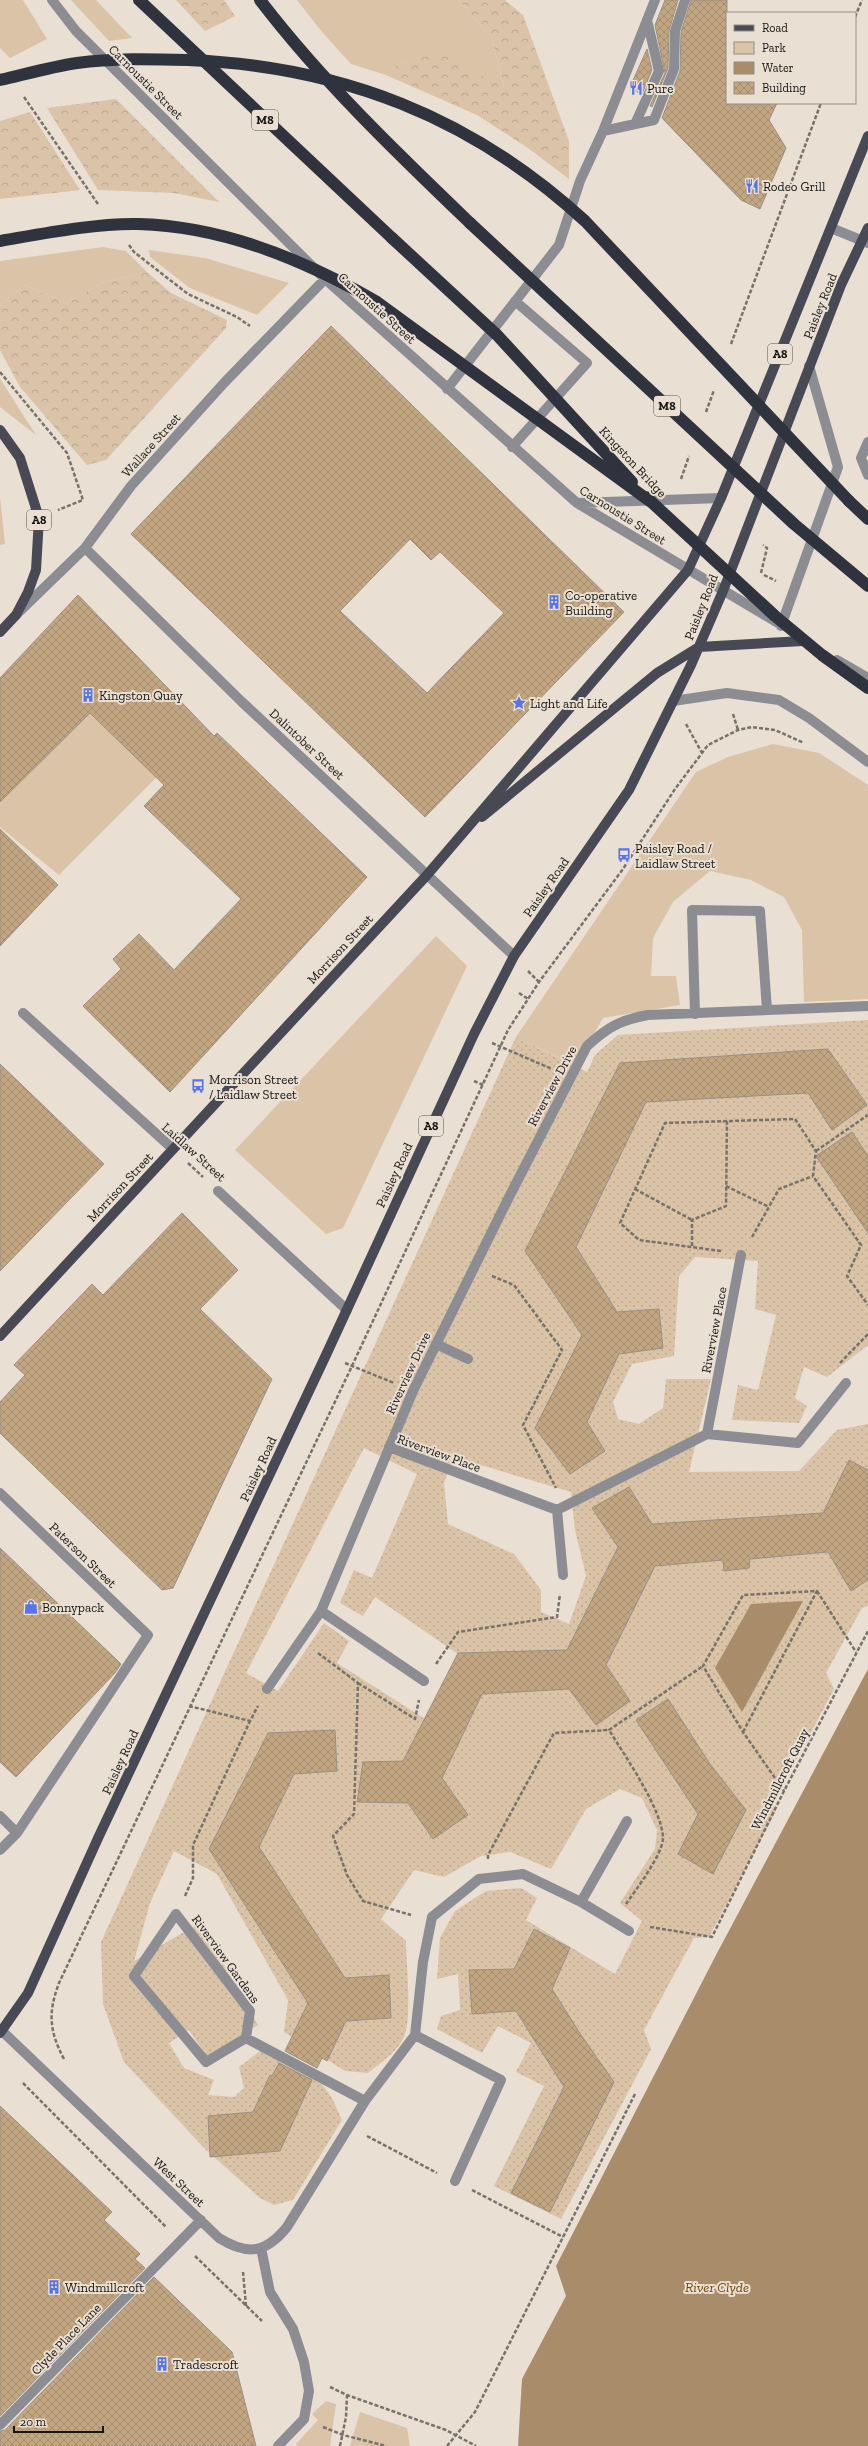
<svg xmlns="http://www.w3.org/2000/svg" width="868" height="2446" viewBox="0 0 868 2446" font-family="'Zilla Slab',serif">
<defs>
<pattern id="forest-crowns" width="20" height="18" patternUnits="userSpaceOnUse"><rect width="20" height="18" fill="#dac3a7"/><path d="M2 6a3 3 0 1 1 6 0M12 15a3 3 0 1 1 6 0" fill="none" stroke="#baa78f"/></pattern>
<pattern id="garden-dots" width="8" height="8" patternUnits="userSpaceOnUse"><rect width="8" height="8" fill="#dac3a7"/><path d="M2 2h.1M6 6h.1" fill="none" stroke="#baa78f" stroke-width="1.8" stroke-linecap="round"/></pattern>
<pattern id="building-cross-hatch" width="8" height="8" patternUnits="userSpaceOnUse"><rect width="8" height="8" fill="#c2a581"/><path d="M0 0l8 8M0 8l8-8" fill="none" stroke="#a68d6e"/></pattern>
</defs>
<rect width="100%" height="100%" fill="#e9dfd3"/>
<path fill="#dac3a7" d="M0 0H23L47 39 10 58 0 48Z
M71 0H96L132 38 109 41Z
M297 0H459L492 39 504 88 439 54 398 64 386 75 351 64 322 32Z
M103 247 126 251 147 272 101 283 67 303 24 285 0 306V261Z
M149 250 205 258 289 283 257 315 190 288 150 257Z
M0 379 4 385 36 435 0 407Z
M0 497 5 544 0 545Z
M90 713 142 763 174 760 59 875 0 827V802Z
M773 744 819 753 868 785V999L804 1002 802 930 784 897 751 880 710 871 673 902 653 938 651 976H676L680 1005 603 1018 576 1066 516 1037 696 772 728 757Z
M436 936 467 966 343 1228 326 1234 235 1150Z
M326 2401 336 2404 330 2446H298L296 2444 318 2420 312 2414Z
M360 2412 407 2428 410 2446H350Z"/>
<path fill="url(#forest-crowns)" d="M176 0H224L235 16 205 31Z
M459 0H505L523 15 569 141V179L528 148 477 115 386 75 398 64 439 53 504 87 492 39Z
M116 99 219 202 174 193 98 190 47 108Z
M30 112 80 190 0 199V121Z
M147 272 171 293 227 320 226 328 106 460 87 465 20 387 0 350V306L24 285 67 303 101 283Z"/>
<path fill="url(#garden-dots)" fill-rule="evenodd" d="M868 1020V1345L827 1377 804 1367 795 1398 807 1406 799 1423 732 1420 738 1385 758 1390 776 1315 755 1309 758 1261 695 1257 679 1276 674 1356 632 1364 613 1402 618 1419 639 1424 663 1408 666 1379H711L689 1472 799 1471 837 1430 868 1424V1606L862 1608 826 1673 834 1689 773 1804 776 1811 709 1937 694 1938 644 2030 651 2049 561 2219 494 2186 544 2086 516 2072 531 2043 498 2026 482 2053 437 2029 441 2016 460 2010 458 1974 437 1979 440 1938 455 1911 486 1891 521 1888 537 1898 526 1920 615 1974 642 1921 620 1903 655 1849 657 1830 642 1798 620 1789 586 1809 551 1869 510 1852 481 1856 444 1877 414 1870 381 1919 406 1941C406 1964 413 2020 403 2039 396 2053 380 2063 368 2073L345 2071 284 2032 288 2000 217 1874 174 1851 150 1903 134 1961 200 1923 258 2025 207 2057 189 2030 169 2043 184 2068 214 2080 208 2095 234 2097 244 2088 239 2067 267 2046 316 2076 332 2098 342 2120 293 2200 274 2205 260 2198 205 2149 124 2062 103 2004 101 1942 516 1037 587 1072 595 1055 618 1035ZM364 1448 417 1474 372 1578 354 1570 340 1603 363 1616 375 1597 462 1657 425 1719 337 1663 349 1641 324 1623 278 1691 246 1673ZM454 1457 571 1492 575 1530 586 1576 569 1624 541 1612V1590L514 1554 448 1524 444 1483Z"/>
<path fill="#a98d6a" d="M803 1601 742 1712 715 1668 751 1604Z
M868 1669V2446H518L522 2379 566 2296 556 2266 715 1957Z"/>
<path fill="url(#building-cross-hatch)" stroke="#999084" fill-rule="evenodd" d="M665 0H678L669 31 668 68 652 107 650 106 665 73 655 25Z
M691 0H727V103H777L769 120 786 148 760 209 741 200 662 118 680 71 681 32Z
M647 49 652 70 641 96 631 85Z
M331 326 624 612 425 817 131 534ZM410 539 431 560 440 552 504 613 427 693 340 611Z
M78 595 214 736 217 733 367 877 170 1092 83 1006 121 969 113 959 139 934 174 970 241 899 144 806 164 785 90 713 0 802V678Z
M0 829 58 885 0 946Z
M828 1049 867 1105 832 1130 808 1093 646 1102 576 1247 617 1312 659 1309 663 1348 619 1354 587 1422 605 1451 570 1474 535 1428 582 1335 525 1251 620 1063Z
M0 1064 104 1164 0 1271Z
M852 1132 868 1156V1233L816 1156Z
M182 1213 238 1270 200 1309 272 1379 173 1588 162 1590 0 1433V1402L25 1375 14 1365 92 1284 103 1295Z
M849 1460 868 1470V1580L851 1591 828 1552 750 1559 749 1568 724 1571 723 1560 655 1566 606 1665 630 1701 596 1725 569 1689 482 1694 442 1778 468 1815 433 1839 408 1803 357 1802 363 1762 403 1761 458 1653 567 1650 618 1547 592 1508 629 1487 652 1524 823 1513Z
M0 1548 121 1664 115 1673 16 1777 0 1762Z
M668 1699 710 1764 746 1810 713 1874 678 1854 698 1814 636 1720Z
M335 1730 337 1771 294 1774 259 1847 345 1978 389 1975 391 2018 346 2021 327 2061 322 2058 317 2068 285 2051 308 2003 209 1849 268 1733Z
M534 1929 570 1948 552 1989 581 2035 614 2082 550 2212 511 2193 564 2087 516 2011 472 2014 469 1970 514 1969Z
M279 2063 312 2080 280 2151 210 2157 208 2116 253 2112 270 2075 272 2076Z
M0 2106 112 2212 104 2220 140 2254 135 2259 145 2268 0 2416Z
M154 2277 232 2352 256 2446H0V2431L5 2430Z"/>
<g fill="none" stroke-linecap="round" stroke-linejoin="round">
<path stroke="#78726b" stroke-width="2.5" stroke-dasharray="4 2" stroke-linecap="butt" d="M855 17 862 0
M24 97 98 204
M129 245 134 252 188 294 237 317 250 326
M731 344 821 103
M0 372 67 453 83 500 58 510
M706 412 714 390
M681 479 689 456
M761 573 767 548 763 545
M764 575 776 581
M733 714 738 730
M686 724 702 753
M528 971 539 982
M519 993 528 999
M492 1043 552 1069
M474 1081 483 1085
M816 1151 868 1115
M188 1163 203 1177
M726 1186 769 1207
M635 1189 692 1220
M752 1237 779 1189 813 1176
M692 1246V1220L726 1206 727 1121
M721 1251 639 1240 620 1223 665 1123 795 1119 816 1151 813 1176 861 1245 847 1276 868 1305
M492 1276 514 1285 562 1350 523 1425 556 1488
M345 1363 394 1383
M840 1363 868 1334
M817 1591 856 1652
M318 1653 358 1683 354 1814 333 1836 347 1875 363 1901 411 1915
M436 1664 458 1632 557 1617 560 1594
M358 1683 415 1719 419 1700
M189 1706 250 1721 258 1706
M743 1732 817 1591 743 1595 703 1666 743 1732 784 1791
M488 1859V1855L554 1733 609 1730
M185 1896 193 1878V1845L250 1721
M626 1904C635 1891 663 1854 663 1838 662 1809 625 1756 609 1730L703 1666
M650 1927 712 1937 784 1791 868 1631
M64 2059C49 2031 48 2012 59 1983L352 1366 508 1030 539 982 623 869 675 789 708 745 738 730 752 727 775 730 804 743
M23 2083 166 2227
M367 2136 437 2173
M472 2190 563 2237
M195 2256 262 2321
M243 2272 246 2306
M330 2387 347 2395 446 2430 476 2446
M323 2427 343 2435 386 2446
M340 2446 346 2417 347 2395
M447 2446 475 2412 635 2094"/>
<path stroke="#8b8d93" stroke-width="10" d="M52 0 76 31 325 279 577 503 778 623
M635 124 659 71 647 20
M603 131 654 120 674 69 675 31 685 0
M831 228 868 243
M447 389 559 245 580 181 603 131 655 0
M868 442 861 458 868 475
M512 447 587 363 515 301
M577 503 721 498
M85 548 242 702 514 956
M17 614 85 548 131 486 224 383 325 279
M781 626 838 467 809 366
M837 660 868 678
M673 701 727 693 779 700 809 718 868 762
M23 1013 173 1149
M695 1014 692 910 760 911 767 1010
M218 1191 347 1310
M436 1344 468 1359
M707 1434 741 1255
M389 1447 557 1510 707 1434 798 1443 846 1383
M0 1493 148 1635 17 1833
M557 1510 563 1575
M321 1611 424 1681
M267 1689 321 1611 413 1391 508 1199 587 1046C608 1027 620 1020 648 1015L868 1006
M0 1816 17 1833 0 1850
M581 1902 629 1931
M0 2029 219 2238C248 2256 266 2253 287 2227L365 2101 415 2035 423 1962 432 1917 479 1879 523 1874 581 1902 627 1821
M415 2035 501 2080 455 2181
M246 2038 250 2011 176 1914 134 1976 206 2062 246 2038 365 2101
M261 2248 270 2292 293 2329 304 2362 309 2391 304 2419 278 2446
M0 2425 201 2220"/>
<path stroke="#474a54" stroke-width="10" d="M0 430 20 458 39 518 36 570 28 592 16 615 0 632
M482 817 657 673 699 647 803 641
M0 1336 427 875 688 570 721 498 868 136
M0 2033 28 1993 99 1836 326 1355 474 1034 514 956 629 790 691 665 723 591 841 285 868 228"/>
<path stroke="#2f333e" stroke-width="12" d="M139 0 392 238
M260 0C322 81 396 152 470 223
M849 501 868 519"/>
<path stroke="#2f333e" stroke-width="12" d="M0 80C26 74 51 67 77 63 113 58 151 59 188 60 341 66 472 117 585 221L849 501
M470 223 794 524 868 586
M392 238 497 335 632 482
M0 241C41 234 96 223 138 224 224 226 305 260 377 302L651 502
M646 497 775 616 822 655 868 688"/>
</g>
<defs>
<symbol id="restaurant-bare" viewBox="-9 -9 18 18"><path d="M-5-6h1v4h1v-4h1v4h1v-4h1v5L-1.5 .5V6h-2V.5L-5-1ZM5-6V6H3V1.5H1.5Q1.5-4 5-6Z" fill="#5774ea" stroke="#e9dfd3" stroke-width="2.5" paint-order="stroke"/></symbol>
<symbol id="building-bare" viewBox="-9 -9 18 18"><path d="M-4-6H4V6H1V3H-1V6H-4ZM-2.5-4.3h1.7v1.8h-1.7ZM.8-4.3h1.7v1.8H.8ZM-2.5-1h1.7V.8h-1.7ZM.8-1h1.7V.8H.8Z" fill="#5774ea" stroke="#e9dfd3" stroke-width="2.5" paint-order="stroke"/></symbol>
<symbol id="sight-bare" viewBox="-9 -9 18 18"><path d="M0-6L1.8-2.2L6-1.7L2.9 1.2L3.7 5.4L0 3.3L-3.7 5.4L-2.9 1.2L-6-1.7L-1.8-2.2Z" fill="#5774ea" stroke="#e9dfd3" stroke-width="2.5" paint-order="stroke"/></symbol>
<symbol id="bus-bare" viewBox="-9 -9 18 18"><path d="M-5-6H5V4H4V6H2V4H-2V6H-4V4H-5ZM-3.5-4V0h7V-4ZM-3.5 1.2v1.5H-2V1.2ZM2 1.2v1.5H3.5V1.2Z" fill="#5774ea" stroke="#e9dfd3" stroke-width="2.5" paint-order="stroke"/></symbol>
<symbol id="shop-bare" viewBox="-9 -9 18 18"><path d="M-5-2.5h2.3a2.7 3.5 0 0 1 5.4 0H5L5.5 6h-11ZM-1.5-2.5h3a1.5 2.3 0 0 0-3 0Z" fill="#5774ea" stroke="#e9dfd3" stroke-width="2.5" paint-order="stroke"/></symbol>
</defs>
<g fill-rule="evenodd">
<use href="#restaurant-bare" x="626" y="78" width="20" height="20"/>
<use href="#restaurant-bare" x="742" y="176" width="20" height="20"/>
<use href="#building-bare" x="544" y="592" width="20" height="20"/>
<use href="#building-bare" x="78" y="685" width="20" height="20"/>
<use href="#sight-bare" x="509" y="693" width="20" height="20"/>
<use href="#bus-bare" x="614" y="845" width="20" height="20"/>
<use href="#bus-bare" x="188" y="1076" width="20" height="20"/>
<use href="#shop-bare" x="21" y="1597" width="20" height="20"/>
<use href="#building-bare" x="44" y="2277" width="20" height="20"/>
<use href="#building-bare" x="152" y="2354" width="20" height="20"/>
</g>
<g text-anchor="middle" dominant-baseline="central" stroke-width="4" stroke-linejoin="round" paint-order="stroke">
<g fill="#e9dfd3" stroke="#57524b" stroke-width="1">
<rect x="252" y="110" width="26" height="20" rx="3"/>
<rect x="768" y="344" width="24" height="20" rx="3"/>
<rect x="654" y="396" width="26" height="20" rx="3"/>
<rect x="27" y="510" width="24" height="20" rx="3"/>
<rect x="419" y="1116" width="24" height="20" rx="3"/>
</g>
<g font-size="12" font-weight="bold" fill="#181511">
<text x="265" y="120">M8</text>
<text x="780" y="354">A8</text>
<text x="667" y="406">M8</text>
<text x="39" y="520">A8</text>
<text x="431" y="1126">A8</text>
</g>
<g font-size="13" fill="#181511" stroke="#e9dfd3">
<text transform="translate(146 82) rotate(45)">Carnoustie Street</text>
<text transform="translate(820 306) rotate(-68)">Paisley Road</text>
<text transform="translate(377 308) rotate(42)">Carnoustie Street</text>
<text transform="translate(151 445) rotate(-48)">Wallace Street</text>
<text transform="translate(633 462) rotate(47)">Kingston Bridge</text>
<text transform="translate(623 515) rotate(32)">Carnoustie Street</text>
<text transform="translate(701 607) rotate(-68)">Paisley Road</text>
<text transform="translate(307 744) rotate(43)">Dalintober Street</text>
<text transform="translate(546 887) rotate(-55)">Paisley Road</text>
<text transform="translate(340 949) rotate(-47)">Morrison Street</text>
<text transform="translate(552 1086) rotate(-62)">Riverview Drive</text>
<text transform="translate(194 1152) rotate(42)">Laidlaw Street</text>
<text transform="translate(394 1175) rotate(-65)">Paisley Road</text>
<text transform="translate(120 1187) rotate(-47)">Morrison Street</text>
<text transform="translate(714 1330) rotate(-79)">Riverview Place</text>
<text transform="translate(408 1373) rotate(-65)">Riverview Drive</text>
<text transform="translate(439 1453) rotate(20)">Riverview Place</text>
<text transform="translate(258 1469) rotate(-65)">Paisley Road</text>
<text transform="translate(83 1555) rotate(44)">Paterson Street</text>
<text transform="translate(120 1762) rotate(-65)">Paisley Road</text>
<text transform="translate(780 1779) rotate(-63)">Windmillcroft Quay</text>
<text transform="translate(226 1959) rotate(54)">Riverview Gardens</text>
<text transform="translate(179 2182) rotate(43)">West Street</text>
<text transform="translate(66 2339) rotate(-46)">Clyde Place Lane</text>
</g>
<g font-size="13" fill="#181511" stroke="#e9dfd3" text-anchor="start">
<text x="647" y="88">Pure</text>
<text x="763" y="186">Rodeo Grill</text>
<text x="565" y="595">Co-operative<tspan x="565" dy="15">Building</tspan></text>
<text x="99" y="695">Kingston Quay</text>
<text x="530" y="703">Light and Life</text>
<text x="635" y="848">Paisley Road /<tspan x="635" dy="15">Laidlaw Street</tspan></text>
<text x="209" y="1079">Morrison Street<tspan x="209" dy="15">/ Laidlaw Street</tspan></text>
<text x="42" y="1607">Bonnypack</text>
<text x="65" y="2287">Windmillcroft</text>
<text x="173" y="2364">Tradescroft</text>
</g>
<g font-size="14" font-style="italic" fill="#6f4807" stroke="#e9dfd3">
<text x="717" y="2287">River Clyde</text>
</g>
</g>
<rect x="726" y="12" width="130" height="92" fill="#e9dfd3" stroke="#958e85"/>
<rect x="734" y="25" width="20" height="6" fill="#474a54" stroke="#958e85"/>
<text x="762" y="32" font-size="12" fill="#181511">Road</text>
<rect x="734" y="42" width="20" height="12" fill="#dac3a7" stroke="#958e85"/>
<text x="762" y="52" font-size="12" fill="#181511">Park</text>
<rect x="734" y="62" width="20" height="12" fill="#a98d6a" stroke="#958e85"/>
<text x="762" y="72" font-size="12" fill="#181511">Water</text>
<rect x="734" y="82" width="20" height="12" fill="url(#building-cross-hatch)" stroke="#958e85"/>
<text x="762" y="92" font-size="12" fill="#181511">Building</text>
<path d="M14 2426v6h89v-6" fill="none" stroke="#181511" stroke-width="2"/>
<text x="20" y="2426" font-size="12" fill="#181511" stroke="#e9dfd3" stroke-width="3" paint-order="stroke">20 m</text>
</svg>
